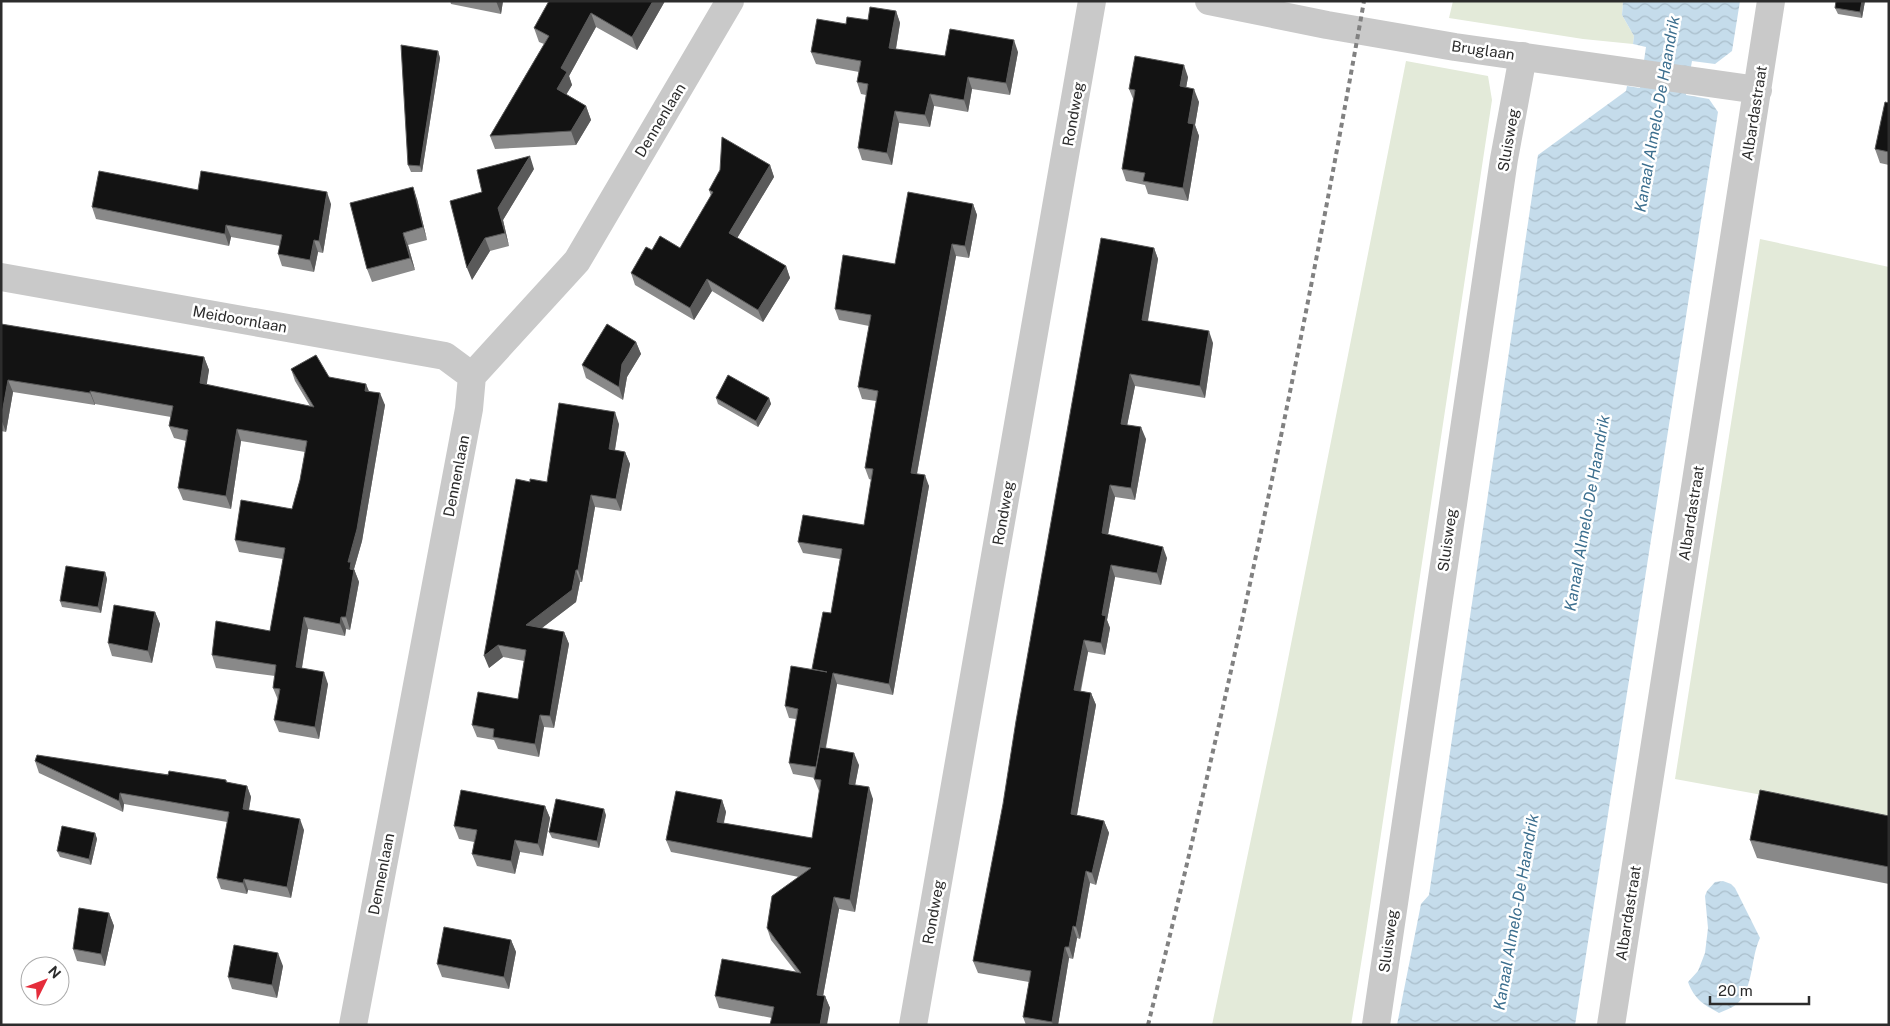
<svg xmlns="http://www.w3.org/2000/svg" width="1890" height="1026" viewBox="0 0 1890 1026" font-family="'Public Sans',sans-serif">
<defs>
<pattern id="water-waves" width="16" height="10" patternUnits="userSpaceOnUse" patternTransform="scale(1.25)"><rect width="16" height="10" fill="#c5dceb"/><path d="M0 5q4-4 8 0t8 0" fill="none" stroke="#a9bdca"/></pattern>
</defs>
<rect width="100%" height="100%" fill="#fff"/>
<path fill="#e3ead9" d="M1453 1H1623L1622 15 1634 36 1633 44 1583 39 1449 18Z
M1406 61 1488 76 1492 100 1366 933 1351 1025H1212L1277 715Z
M1760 239 1889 267V818L1675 779Z"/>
<path fill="url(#water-waves)" d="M1623 1H1740L1732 51 1715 64 1692 61 1686 95 1709 99 1718 112 1575 1025H1397L1421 904 1429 895 1538 155 1626 91 1627 86 1640 88 1646 47 1633 44 1634 36 1622 15Z
M1723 881 1731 884 1735 888 1760 938C1750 959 1754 988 1737 1004 1732 1008 1725 1010 1719 1013 1703 1004 1695 1000 1688 982L1698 971 1705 953 1708 928 1705 896 1707 891 1715 882Z"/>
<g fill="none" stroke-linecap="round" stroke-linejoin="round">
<path stroke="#c9c9c9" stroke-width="28" d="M1209 1 1327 25 1455 47 1758 90
M1 277 445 356 472 376
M353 1025 469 409 472 376 577 261 730 1
M913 1025 1092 1
M1376 1025 1504 159 1523 56
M1611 1025 1771 1"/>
<path stroke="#818181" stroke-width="4" stroke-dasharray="5 4" stroke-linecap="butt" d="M1148 1025C1232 686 1303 345 1364 1"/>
</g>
<path fill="#898989" d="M450 1H503L501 14 451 4Z
M549 1H665L637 50 596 27 569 76 572 85 566 94 586 106 591 120 576 145 495 149 490 136 544 44 539 42 534 28Z
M1836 1H1865L1862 18 1838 14 1835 8Z
M896 11 900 23 896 49 945 56 1018 52 1010 95 972 89 968 112 934 106 930 127 899 123 892 165 862 160 858 148 866 95 861 94 857 82 859 72 816 64 811 52 846 24 868 20Z
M438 51 440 58 422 172H411L408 165Z
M1188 77 1186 88 1199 102 1195 125 1199 136 1188 201 1148 194 1145 185 1126 181 1122 169 1134 101 1129 89Z
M1889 103V165L1880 163 1875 149Z
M770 165 774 177 737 238 786 266 790 278 763 322 712 291 694 320 635 285 631 273 652 250 680 248 711 196 709 190Z
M534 169 503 220 509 246 490 251 472 280 482 192Z
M198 190 331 204 323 253 318 252 314 272 282 266 278 254 280 246 231 237 229 246 96 219 92 207Z
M417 199 427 240 408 245 415 270 372 282 367 269Z
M973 204 977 215 969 258 956 256 917 474 929 486 893 695 837 684 826 748 859 765 855 785 873 799 855 912 839 909 823 996H825L830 1008 772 1018 719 1008 715 996 796 972 771 940 767 928 799 877 671 852 666 840 722 800 726 812 724 823 812 838 820 791H819L814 779 815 778 793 774 789 763 796 719 789 718 785 706 813 669 831 613 840 559 803 553 798 542 864 525 872 480 869 479 865 468 876 401 862 399 858 387 869 326 839 320 835 309Z
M1154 248 1158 259 1148 321 1213 343 1205 398 1135 386 1127 425 1146 439 1135 500 1115 497 1108 535 1167 558 1161 585 1115 577 1107 620 1110 628 1105 655 1088 652 1081 691 1091 693 1096 705 1077 815 1104 821 1109 833 1096 885 1090 883 1080 939 1077 938 1073 959 1069 958 1058 1025H1026L1023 1017 1029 982 978 973 973 961Z
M1 324 204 357 209 370 206 385 310 406 295 381 291 369 329 377 369 391 385 405 362 541 354 569 359 582 350 630 346 629 345 636 308 629 302 668 328 684 319 739 279 732 274 720 278 700 273 688 275 676 216 668 212 655 270 631 283 559 239 552 235 540 292 509 300 480 305 452 241 441 231 509 183 500 178 488 186 441 174 438 169 426 171 417 95 404V405L13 392 6 432 1 431Z
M636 342 641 354 627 377 623 400 586 378 582 365Z
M716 398H769L771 404 758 427 718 404Z
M619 424 615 450 625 452 630 464 621 511 595 507 582 582H580L576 602 542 628 564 632 569 644 554 728 544 727 539 757 498 749 494 740 477 737 472 725 518 699 524 661 503 657 489 668 530 482H547Z
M105 572 107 579 101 613 62 607 60 601Z
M155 612 160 624 152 663 112 656 108 643Z
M35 761 226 780 227 782 247 786 251 797 249 810 304 830 291 898 248 890 247 894 221 889 217 878 227 822 124 804 123 812 39 773Z
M545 806 550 818 543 856 520 852 515 874 477 866 472 854 474 842 459 839 454 826Z
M606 815 599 848 552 838 549 832Z
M1889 816V884L1757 858 1750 840Z
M95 833 97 839 91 865 60 857 57 851Z
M109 913 114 926 105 966 77 961 73 949Z
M511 940 516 952 509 989 442 977 437 964Z
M283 966 277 998 232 989 228 977Z"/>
<path fill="#5a5a5a" d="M496 1H503L501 14Z
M653 1H665L637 50 632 37Z
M1862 1H1865L1862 18 1860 12Z
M896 11 900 23 894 60 889 48Z
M591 13 596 27 569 76 572 85 562 102 557 89 561 68Z
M1014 40 1018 52 1010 95 1006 83Z
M438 51 440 58 422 172 420 166Z
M1184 65 1188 77 1184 99 1180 86Z
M968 77 972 89 968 112 964 100Z
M1194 89 1199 102 1195 125 1199 136 1188 201 1183 188 1188 123Z
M930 94 934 106 930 127 925 115Z
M586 106 591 120 576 145 571 131Z
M895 111 899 123 892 165 887 153Z
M530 156 534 169 503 220 509 246 505 233 498 208Z
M770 165 774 177 733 245 729 233Z
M413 187 417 199 427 240 423 227Z
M327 192 331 204 323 253 319 241Z
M973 204 977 215 969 258 965 246Z
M226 225 231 237 229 246 225 234Z
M403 233 408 245 415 270 410 258Z
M485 238 490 251 472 280 467 268Z
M314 240 318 252 314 272 310 260Z
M952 244 956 256 915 484 911 473Z
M1154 248 1158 259 1146 331 1142 320Z
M786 266 790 278 763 322 758 310Z
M707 279 712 291 694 320 690 308Z
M1209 331 1213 343 1205 398 1200 386Z
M636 342 641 354 627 377 623 400 619 387 622 364Z
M204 357 209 370 205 396 200 383Z
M1130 374 1135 386 1125 436 1121 424Z
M8 380 13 392 6 432 1 419Z
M366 384 371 396 365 391Z
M90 391 95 404V405L90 393Z
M380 393 385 405 362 541 354 569 359 582 350 630 346 617 348 562Z
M769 398 771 404 758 427 756 421Z
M615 412 619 424 613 461 609 449Z
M1141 427 1146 439 1135 500 1131 488Z
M237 429 241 441 231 509 226 496Z
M625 452 630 464 621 511 616 499Z
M925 475 929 486 893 695 889 684Z
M1110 485 1115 497 1106 545 1102 533Z
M591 495 595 507 582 582 578 570Z
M1163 547 1167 558 1161 585 1157 573Z
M1111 565 1115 577 1107 620 1110 628 1105 655 1101 643 1102 615Z
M576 570 580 582 576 602 530 637 526 625Z
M105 572 107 579 101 613 98 607Z
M155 612 160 624 152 663 148 651Z
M304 617 308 629 300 679 296 667Z
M341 617 346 629 345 636 340 624Z
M564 632 569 644 554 728 550 716Z
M1084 640 1088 652 1078 702 1074 690Z
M498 645 503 657 489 668 484 656Z
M324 672 328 684 319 739 315 727Z
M833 673 837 684 820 778 816 767Z
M1091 693 1096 705 1075 826 1071 814Z
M540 715 544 727 539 757 535 744Z
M854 753 859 765 853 796 849 784Z
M247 786 251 797 247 820 243 809Z
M869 787 873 799 855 912 850 900Z
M120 793 124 804 123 812 119 801Z
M722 800 726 812 721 834 717 822Z
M545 806 550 818 543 856 538 844Z
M604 809 606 815 599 848 597 841Z
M300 819 304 830 291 898 287 887Z
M1104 821 1109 833 1096 885 1092 873Z
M95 833 97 839 91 865 89 859Z
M515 840 520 852 515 874 511 861Z
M1086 871 1090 883 1080 939 1076 927Z
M244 879 248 890 247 894 243 883Z
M834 897 839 909 821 1007 817 995Z
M109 913 114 926 105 966 101 954Z
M1073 926 1077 938 1073 959 1069 947Z
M511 940 516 952 509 989 504 977Z
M1065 947 1069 958 1058 1025H1053L1052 1022Z
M278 953 283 966 277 998 272 985Z
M825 996 830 1008 827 1025H820Z"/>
<path fill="#131313" stroke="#5a5a5a" d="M549 1H653L632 37 591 13 561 68 567 72 557 89 586 106 571 131 490 136 549 36 534 28Z
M1836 1H1862L1860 12 1835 8Z
M870 7 896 11 889 48 945 56 950 29 1014 40 1006 83 968 77 964 100 930 94 925 115 895 111 887 153 858 148 868 84 857 82 861 61 811 52 817 19 846 24 847 17 868 20Z
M401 45 438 51 420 166 408 165Z
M1135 56 1184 65 1180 86 1194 89 1188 123 1194 124 1183 188 1143 181 1145 173 1122 169 1135 90 1129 89Z
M1885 102 1889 103V152L1875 149Z
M722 137 770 165 729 233 786 266 758 310 707 279 690 308 631 273 646 247 652 250 660 236 680 248 713 192 709 190 720 170Z
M530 156 498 208 505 233 485 238 467 268 450 201 482 192 477 170Z
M99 171 198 190 201 171 327 192 319 241 314 240 310 260 278 254 282 235 226 225 225 234 92 207Z
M413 187 423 227 403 233 410 258 367 269 350 203Z
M908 192 973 204 965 246 952 244 911 473 925 475 889 684 833 673 816 767 789 763 798 709 785 706 791 666 827 672 812 669 823 612 831 613 842 549 798 542 803 515 864 525 873 469 865 468 878 391 858 387 871 315 835 309 843 255 895 264Z
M1101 238 1154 248 1142 320 1209 331 1200 386 1130 374 1121 424 1141 427 1131 488 1110 485 1102 533 1163 547 1157 573 1111 565 1102 615 1106 616 1101 643 1084 640 1074 690 1091 693 1071 814 1104 821 1092 873 1086 871 1076 927 1073 926 1069 947H1065L1052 1022 1023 1017 1031 971 973 961 1003 804 1016 721Z
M1 324 204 357 200 383 314 407 291 369 316 355 329 377 366 384 365 391 380 393 357 529 348 562H351L350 569 354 570 346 617H341L340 624 304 617 296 667 324 672 315 727 274 720 280 689 273 688 276 665 212 655 216 621 270 631 285 548 235 540 241 500 292 509 300 480 307 441 237 429 226 496 178 488 188 430 169 426 173 406 90 391V393L8 380 1 419Z
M607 324 636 342 622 364 619 387 582 365Z
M728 375 769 398 756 421 716 398Z
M559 403 615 412 609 449 625 452 616 499 591 495 578 570H576L572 590 526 625 564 632 550 716 540 715 535 744 493 737 494 729 472 725 478 692 518 699 526 650 498 645 484 656 516 479 530 482V479L547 482Z
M66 566 105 572 98 607 60 601Z
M114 605 155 612 148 651 108 643Z
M820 747 854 753 849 784 869 787 850 900 834 897 817 995 825 996 820 1025H770L774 1007 715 996 722 959 801 973 767 928 772 896 811 868 666 840 676 791 722 800 717 822 812 838 821 780 814 779Z
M37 755 168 775 169 771 226 780V782L247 786 243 809 300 819 287 887 244 879 243 883 217 878 229 812 120 793 119 801 35 761Z
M461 790 545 806 538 844 515 840 511 861 472 854 477 830 454 826Z
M1760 790 1889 816V867L1750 840Z
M556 799 604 809 597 841 549 832Z
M62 826 95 833 89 859 57 851Z
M79 908 109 913 101 954 73 949Z
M444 927 511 940 504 977 437 964Z
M234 945 278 953 272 985 228 977Z"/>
<g text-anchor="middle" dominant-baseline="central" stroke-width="5" stroke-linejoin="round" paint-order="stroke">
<g font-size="15" fill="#2c2c2c" stroke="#fff">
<text transform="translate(1483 50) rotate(8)">Bruglaan</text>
<text transform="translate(1754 113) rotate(-81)">Albardastraat</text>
<text transform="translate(1073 114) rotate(-80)">Rondweg</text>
<text transform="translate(660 120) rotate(-59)">Dennenlaan</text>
<text transform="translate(1508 140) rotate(-80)">Sluisweg</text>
<text transform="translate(240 319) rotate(10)">Meidoornlaan</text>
<text transform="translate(456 476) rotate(-79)">Dennenlaan</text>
<text transform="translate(1003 513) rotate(-80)">Rondweg</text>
<text transform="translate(1691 513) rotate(-81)">Albardastraat</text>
<text transform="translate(1447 540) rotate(-82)">Sluisweg</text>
<text transform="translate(381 874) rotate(-79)">Dennenlaan</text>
<text transform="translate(933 912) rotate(-80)">Rondweg</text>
<text transform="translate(1628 913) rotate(-81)">Albardastraat</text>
<text transform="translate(1388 941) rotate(-82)">Sluisweg</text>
</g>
<g font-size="16" font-style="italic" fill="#3b6e8e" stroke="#fff">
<text transform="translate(1657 114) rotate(-80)">Kanaal Almelo-De Haandrik</text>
<text transform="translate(1587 513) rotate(-80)">Kanaal Almelo-De Haandrik</text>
<text transform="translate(1516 912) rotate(-80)">Kanaal Almelo-De Haandrik</text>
</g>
</g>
<rect width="1890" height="1026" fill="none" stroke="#2c2c2c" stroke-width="5"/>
<g transform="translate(45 981) rotate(48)"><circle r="24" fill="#ffffff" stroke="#ababab"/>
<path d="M0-4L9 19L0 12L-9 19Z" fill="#e52d3b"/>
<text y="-8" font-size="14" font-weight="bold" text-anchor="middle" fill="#2c2c2c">N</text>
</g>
<path d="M1710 996v8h99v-8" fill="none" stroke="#2c2c2c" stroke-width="2.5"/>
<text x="1718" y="996" font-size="15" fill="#2c2c2c" stroke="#ffffff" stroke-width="4" paint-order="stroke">20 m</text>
</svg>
